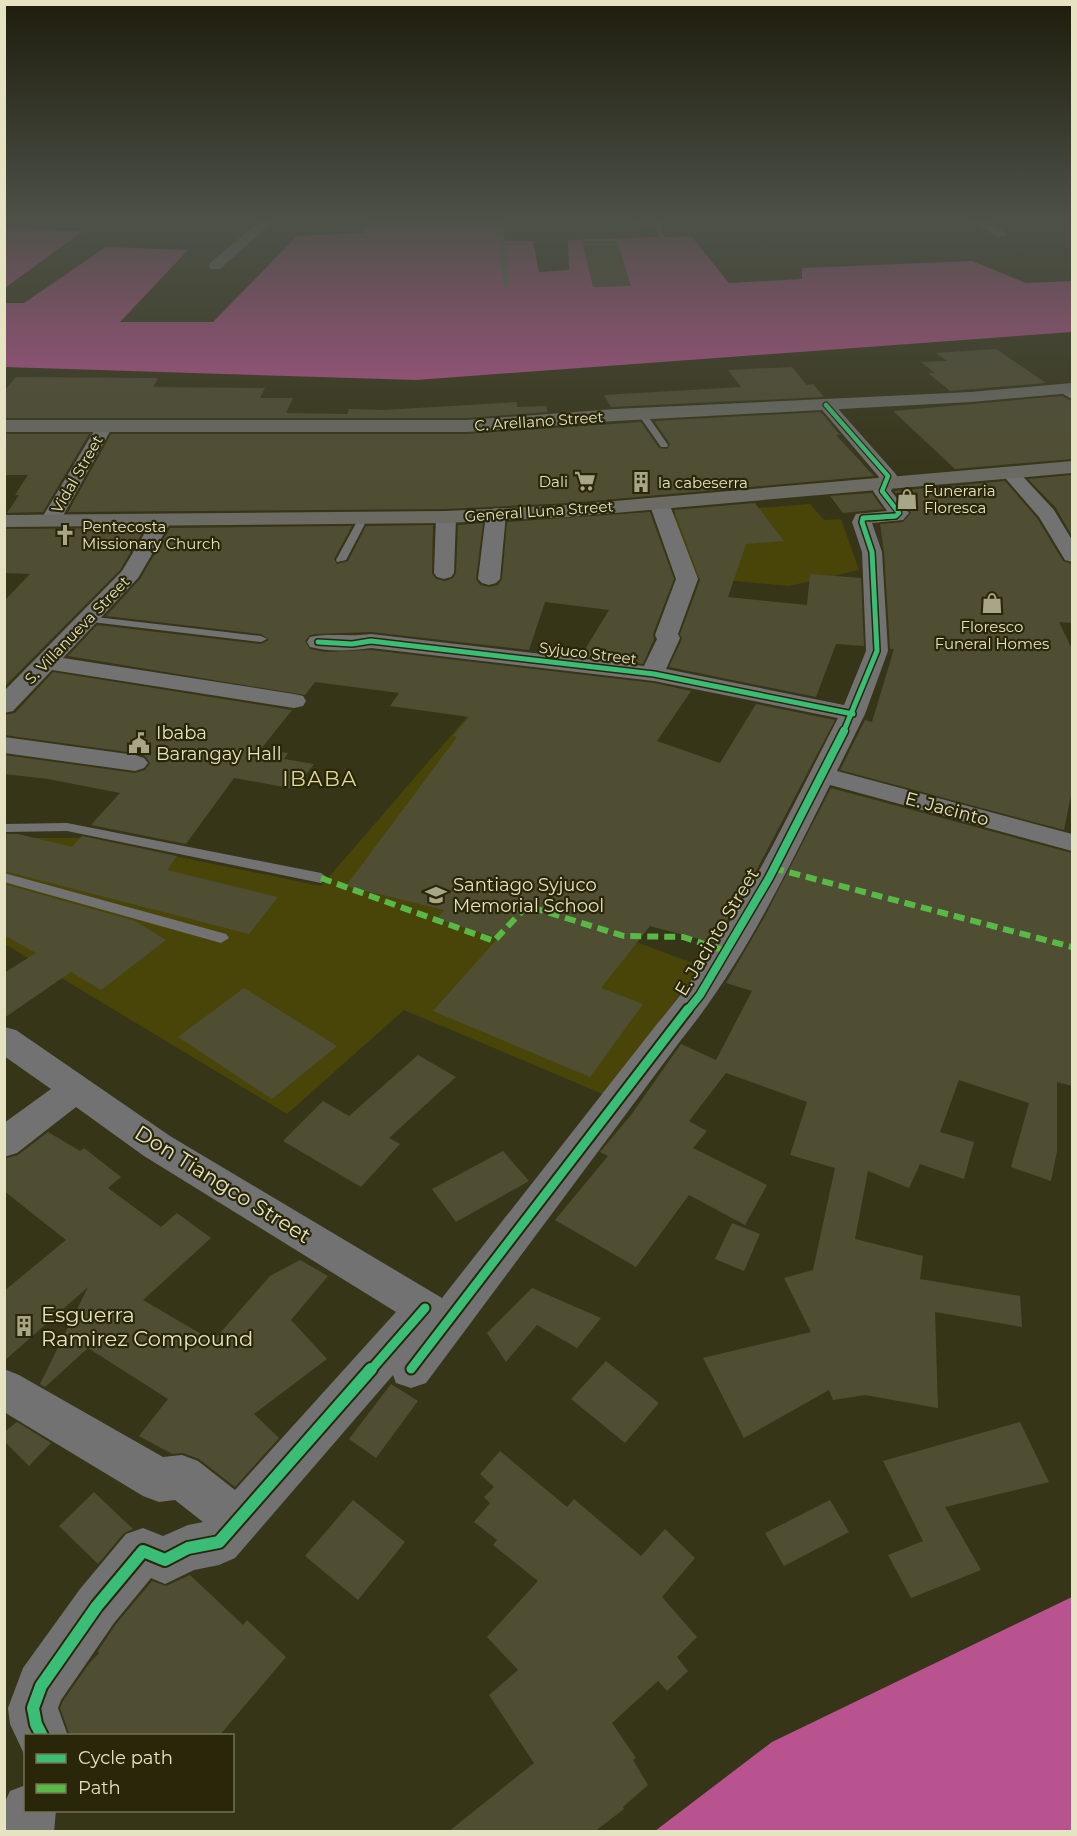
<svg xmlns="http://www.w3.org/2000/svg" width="1077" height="1836" viewBox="0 0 1077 1836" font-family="Montserrat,sans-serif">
<rect width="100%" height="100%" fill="#373518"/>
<path fill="#494509" d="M810 504 824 520 841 519 859 570 789 586 692 577 666 515Z
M475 708 534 904 701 966 605 1095 404 1010 287 1114 5 944 4 838H86L321 886Z"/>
<path fill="#b95390" d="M368 222H504L503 241H533L539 272 569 270 568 240 691 236 729 283 802 279V268L972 261 1026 283 1072 281V332L416 380 5 367V303H24L106 247 188 250 120 322H213L297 236 363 233Z
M5 227 83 231 5 288Z
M1072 1597V1831H655L772 1742Z"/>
<path fill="#504e32" d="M582 241H617L631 286 593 287Z
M996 349 1046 383 950 391 928 373H935L921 362 947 361 936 353Z
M792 367 807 385 813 384 824 397 611 407 604 395 741 387 728 370Z
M16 377 158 378 153 387 265 388 260 398H293L286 413 347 414 349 409 384 410 517 402V407L546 406 548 412 467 418H4V391Z
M1062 396 1072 401V459L955 469 893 411Z
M821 412 840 435H836L874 476 569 503 446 509 68 512 111 434H467L641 422 659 448 667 449 670 444 654 421Z
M4 434H89L43 512 7 513 19 495H15L28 475H4Z
M1072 475V536L1056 508 1028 479Z
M1005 481 1037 518 1063 561 1072 564V623L1059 622 1072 649V790L1064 830 840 770 865 720 872 722 894 649H890L884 552 880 524 903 522 911 513 894 491Z
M872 493 883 509 843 513 830 496Z
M755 503 784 541 746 544 728 597 807 605 810 574 861 578 864 646 836 644 816 697 669 667 682 639 680 634 700 580 674 510Z
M650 512 674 579 653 634 654 639 643 664 581 656 609 610 545 602 529 650 371 632 317 634 310 635 305 641 310 649 325 652 371 650 654 683 691 691 657 741 720 763 756 704 835 720 754 875 714 943 650 926 601 988 643 1004 590 1077 433 1011 498 938 437 919 444 910 346 886 457 737 453 736 469 717 390 706 399 693 315 682 305 695 68 656 97 625 261 644 269 640 261 634 106 616 140 579 170 528 352 526 334 559 337 564 348 561 366 526 433 525 432 573 436 579 445 581 453 578 456 573 458 525 483 523 476 579 480 585 490 587 498 585 502 579 507 522Z
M145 528 120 570 4 687V601L30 574 4 573V529Z
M53 672 292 710 261 749 288 753 284 759 314 764 295 789 234 778 186 844 91 825 120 793 48 779 4 774V755L135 773 145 770 150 763 145 756 135 753 4 735V715L15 713Z
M831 788 1072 853V1086L1057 1082V1151L1051 1181 1011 1167 1029 1103 959 1080 940 1132 974 1142 964 1179 920 1164 909 1188 868 1171 855 1239 923 1256 920 1279 1020 1296 1022 1327 935 1312 938 1408 865 1395 833 1400 829 1390 744 1438 703 1358 811 1332 784 1278 813 1270 835 1168 790 1155 807 1102 726 1073 689 1121 707 1131 693 1148 767 1185 745 1225 689 1195 636 1267 555 1220 608 1156 600 1152 631 1115 681 1044 716 1060 752 991 726 983 764 918Z
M4 834H18L72 847 82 836 177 856 167 870 278 897 249 934 4 871Z
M4 884 135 921 166 940 101 990 71 972 4 1018V973L36 953 4 935Z
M244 988 337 1046 272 1099 178 1037Z
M418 1055 456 1077 389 1138 400 1144 361 1187 283 1141 323 1101 349 1116Z
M48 1132 80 1151 84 1148 121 1177 108 1188 161 1227 177 1213 211 1238 143 1300 213 1341 270 1276 300 1260 328 1276 291 1320 327 1359 254 1414 279 1438 235 1487 199 1459 183 1453 172 1454 139 1436 168 1399 88 1348 45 1387 40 1384 88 1287 4 1361V1291L66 1240 4 1191V1159L18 1155Z
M503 1151 529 1181 456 1222 432 1189Z
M732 1223 760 1234 744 1271 715 1259Z
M532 1288 601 1318 577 1348 537 1325 506 1362 487 1333Z
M606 1361 659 1403 625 1443 571 1399Z
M391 1384 418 1401 376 1458 349 1439Z
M17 1422 51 1443 29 1466 4 1441V1432Z
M1020 1422 1049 1482 945 1507 981 1570 911 1598 888 1555 923 1541 883 1461Z
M500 1451 567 1507 574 1499 641 1556 665 1529 695 1558 662 1597 697 1637 677 1657 688 1671 667 1691 658 1681 612 1723 636 1758 633 1760 648 1785 623 1807 624 1809 594 1832H448L534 1763 489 1695 518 1670 487 1637 538 1581 493 1545 497 1540 474 1522 490 1503 484 1497 494 1487 480 1474Z
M94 1492 133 1529 124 1533 98 1564 59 1526Z
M353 1500 405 1542 358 1600 305 1556Z
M830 1500 849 1532 784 1566 765 1533Z
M190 1575 243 1625 247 1620 286 1657 219 1736H70L60 1708 63 1701 88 1665 99 1653 98 1651 116 1624 152 1581 166 1586Z"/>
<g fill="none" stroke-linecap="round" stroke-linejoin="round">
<path fill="#737272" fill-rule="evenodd" d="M497 222H503L509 285 506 287 503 285Z
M630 222 656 226 657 222H663L661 228 670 254 665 253 656 229Z
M1058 387H1064L1072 394V399L1058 391Z
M639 412H645L668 445 667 447H661L638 414Z
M360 516 368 518 346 560 337 562 336 560Z
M87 616 261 636 267 639 261 642 83 621 81 619Z
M67 823 321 873 328 878 321 883 67 831 4 832V824Z
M4 873 226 934 229 938 221 943 4 882Z"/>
<path fill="#737272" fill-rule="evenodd" d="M259 222H272L220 269H210L209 266 210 263Z
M971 222H987L1007 233 1005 236H997Z
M826 400 832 402 894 472 897 476 891 491 909 513 903 520 872 523 882 552 888 651 865 714 837 771 1072 834V851L830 785C786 873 743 964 681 1040L426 1383 411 1388 396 1383 393 1375 235 1558 219 1565 194 1570 165 1584 151 1578 114 1623 61 1700 58 1708 68 1736H26V1755L24 1754 10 1724 8 1708 23 1668 80 1589 126 1534 143 1528 163 1536 188 1525 203 1522 175 1500 159 1502 143 1496 4 1412V1369L19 1375 163 1457 182 1455 198 1461 235 1490 396 1312 144 1156 76 1107 17 1153 4 1157V1123L51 1089 4 1056V1027L16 1030 170 1136 442 1298 657 1024C734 934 784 822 838 718L654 681 371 648C351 651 330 652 310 647L307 642 310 637C329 633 351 637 371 634L644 666 657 639 655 635 676 579 649 503 652 499H666L669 503 698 579 678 634 680 638 666 669 844 705 866 651 862 552 852 522 856 514 887 511 873 491 879 477 818 405Z
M105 421 111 422 113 426 60 521 57 525H43L40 521 97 426 99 422Z
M1009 467 1015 468 1054 510 1072 540V562L1065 560 1039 517 1000 472 1003 468Z
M496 508 503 510 506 514 500 579 496 583 489 585 482 583 478 579 486 514 489 510Z
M446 511 453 513 456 517 454 573 451 577 444 579 437 577 434 573 436 517 439 513Z
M162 514 169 516 172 520 138 578 63 658 294 694 303 696 306 701 303 706 294 708 52 670 13 711 4 713V691L122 571 155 516Z
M4 737 135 755 144 758 148 763 144 768 135 771 4 753Z
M26 1785V1810H56L54 1832H4V1804L10 1791Z"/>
<path fill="#6b6b63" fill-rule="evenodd" d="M1072 383V393L971 402 615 421 467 432H4V420H467L615 409 971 392Z
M1072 461V473L569 517 446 523 4 527V515L446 511 569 505Z"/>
<path stroke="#58b947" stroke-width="6" stroke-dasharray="11 6" stroke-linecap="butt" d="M773 868 1072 947
M321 878 494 941 527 906 624 936 683 937 726 951"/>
<defs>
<path id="cycleway-far4" d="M826 405 888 476 882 491 899 513 896 516 871 518"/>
<path id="cycleway-far3" d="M318 642 352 644 371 641 654 674 853 714
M843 733 877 651 872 552 862 522 863 518 895 516"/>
<path id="cycleway-far2" d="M687 1011 700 995 769 878 844 731"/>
<path id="cycleway-far1" d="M411 1369 688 1009
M370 1371 425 1308"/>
<path id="cycleway" d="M42 1736 36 1724 33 1708 41 1686 97 1606 143 1551 165 1560 188 1548 219 1542 371 1369"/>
</defs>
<use href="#cycleway-far4" stroke="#29260a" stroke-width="7"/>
<use href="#cycleway-far3" stroke="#29260a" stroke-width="8"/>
<use href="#cycleway-far2" stroke="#29260a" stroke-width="11"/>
<use href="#cycleway-far1" stroke="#29260a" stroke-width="13"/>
<use href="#cycleway" stroke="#29260a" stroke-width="16"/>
<use href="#cycleway-far4" stroke="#3abd76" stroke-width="4.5"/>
<use href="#cycleway-far3" stroke="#3abd76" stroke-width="5"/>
<use href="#cycleway-far2" stroke="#3abd76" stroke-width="8"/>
<use href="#cycleway-far1" stroke="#3abd76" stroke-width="9"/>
<use href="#cycleway" stroke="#3abd76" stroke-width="12"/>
</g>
<linearGradient id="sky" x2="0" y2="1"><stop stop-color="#1e1d0d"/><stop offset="0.46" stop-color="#4d5148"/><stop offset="1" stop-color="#4d5148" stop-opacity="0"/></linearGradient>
<rect width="1077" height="479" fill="url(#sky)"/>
<defs>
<symbol id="supermarket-bare" viewBox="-9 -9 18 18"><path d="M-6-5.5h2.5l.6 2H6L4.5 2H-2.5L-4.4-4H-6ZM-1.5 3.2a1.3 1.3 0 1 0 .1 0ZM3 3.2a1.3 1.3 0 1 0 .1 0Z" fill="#a8a686" stroke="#29260a" stroke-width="2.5" paint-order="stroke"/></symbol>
<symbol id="building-bare" viewBox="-9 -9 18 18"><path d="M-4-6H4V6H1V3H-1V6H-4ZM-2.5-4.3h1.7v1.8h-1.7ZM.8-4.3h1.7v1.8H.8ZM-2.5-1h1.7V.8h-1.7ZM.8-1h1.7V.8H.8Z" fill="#a8a686" stroke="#29260a" stroke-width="2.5" paint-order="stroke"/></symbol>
<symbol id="shop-bare" viewBox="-9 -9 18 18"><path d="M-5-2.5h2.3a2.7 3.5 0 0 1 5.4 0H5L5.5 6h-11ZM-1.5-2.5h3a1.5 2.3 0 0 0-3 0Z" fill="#a8a686" stroke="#29260a" stroke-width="2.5" paint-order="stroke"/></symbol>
<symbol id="church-bare" viewBox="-9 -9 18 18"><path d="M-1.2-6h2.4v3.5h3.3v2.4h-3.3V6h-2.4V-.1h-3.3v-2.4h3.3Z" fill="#a8a686" stroke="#29260a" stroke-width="2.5" paint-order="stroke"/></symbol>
<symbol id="civic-bare" viewBox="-9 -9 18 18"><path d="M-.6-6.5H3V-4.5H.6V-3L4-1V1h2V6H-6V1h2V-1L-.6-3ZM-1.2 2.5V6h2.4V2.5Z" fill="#a8a686" stroke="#29260a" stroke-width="2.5" paint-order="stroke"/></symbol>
<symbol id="school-bare" viewBox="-9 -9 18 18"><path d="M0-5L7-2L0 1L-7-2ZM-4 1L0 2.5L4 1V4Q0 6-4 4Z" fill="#a8a686" stroke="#29260a" stroke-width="2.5" paint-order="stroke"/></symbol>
</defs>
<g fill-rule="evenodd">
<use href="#supermarket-bare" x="570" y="466" width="30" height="30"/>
<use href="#building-bare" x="626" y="467" width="30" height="30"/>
<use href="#shop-bare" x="892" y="484" width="30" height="30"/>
<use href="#church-bare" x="50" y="520" width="30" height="30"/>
<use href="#shop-bare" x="977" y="588" width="30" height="30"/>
<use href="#civic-bare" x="124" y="728" width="30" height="30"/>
<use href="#school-bare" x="421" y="880" width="30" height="30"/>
<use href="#building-bare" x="9" y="1311" width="30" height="30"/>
</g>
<g text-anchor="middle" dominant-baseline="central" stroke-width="4.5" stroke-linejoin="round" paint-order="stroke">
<g font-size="15" fill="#e5e3c1" stroke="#29260a">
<text transform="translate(539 421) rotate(-4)">C. Arellano Street</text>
<text transform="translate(77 474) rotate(-60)">Vidal Street</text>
<text transform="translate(539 511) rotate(-4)">General Luna Street</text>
<text transform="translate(77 630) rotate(-46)">S. Villanueva Street</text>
<text transform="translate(588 653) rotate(7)">Syjuco Street</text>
</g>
<g font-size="15" fill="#e5e3c1" stroke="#29260a" text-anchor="start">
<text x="568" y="481" text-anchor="end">Dali</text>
<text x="658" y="482">la cabeserra</text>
<text x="924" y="490">Funeraria<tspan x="924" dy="17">Floresca</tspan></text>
<text x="82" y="526">Pentecosta<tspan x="82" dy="17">Missionary Church</tspan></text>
<text x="992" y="626" text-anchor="middle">Floresco<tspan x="992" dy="17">Funeral Homes</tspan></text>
</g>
<g font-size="18" fill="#e5e3c1" stroke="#29260a" text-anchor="start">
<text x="156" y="733">Ibaba<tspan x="156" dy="21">Barangay Hall</tspan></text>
<text x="453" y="885">Santiago Syjuco<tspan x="453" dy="21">Memorial School</tspan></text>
</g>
<g font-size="18" fill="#e5e3c1" stroke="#29260a">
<text transform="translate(947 809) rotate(15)">E. Jacinto</text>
<text transform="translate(717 932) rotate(-59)">E. Jacinto Street</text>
</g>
<g font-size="21" letter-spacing="1.5" fill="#ded994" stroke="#29260a">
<text x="320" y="778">IBABA</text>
</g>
<g font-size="21" fill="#e5e3c1" stroke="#29260a">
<text transform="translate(223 1184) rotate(32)">Don Tiangco Street</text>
</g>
<g font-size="21" fill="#e5e3c1" stroke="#29260a" text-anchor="start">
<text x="41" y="1314">Esguerra<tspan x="41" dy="24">Ramirez Compound</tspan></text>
</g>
</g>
<rect width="1077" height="1836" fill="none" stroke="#e5e3c1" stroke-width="12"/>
<rect x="24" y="1734" width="210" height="78" fill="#29260a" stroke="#747253" stroke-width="1.5"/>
<rect x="36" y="1754" width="30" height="9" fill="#3abd76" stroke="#747253" stroke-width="1.5"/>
<text x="78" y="1764" font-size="18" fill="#e5e3c1">Cycle path</text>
<rect x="36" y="1784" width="30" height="9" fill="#58b947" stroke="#747253" stroke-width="1.5"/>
<text x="78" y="1794" font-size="18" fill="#e5e3c1">Path</text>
</svg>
